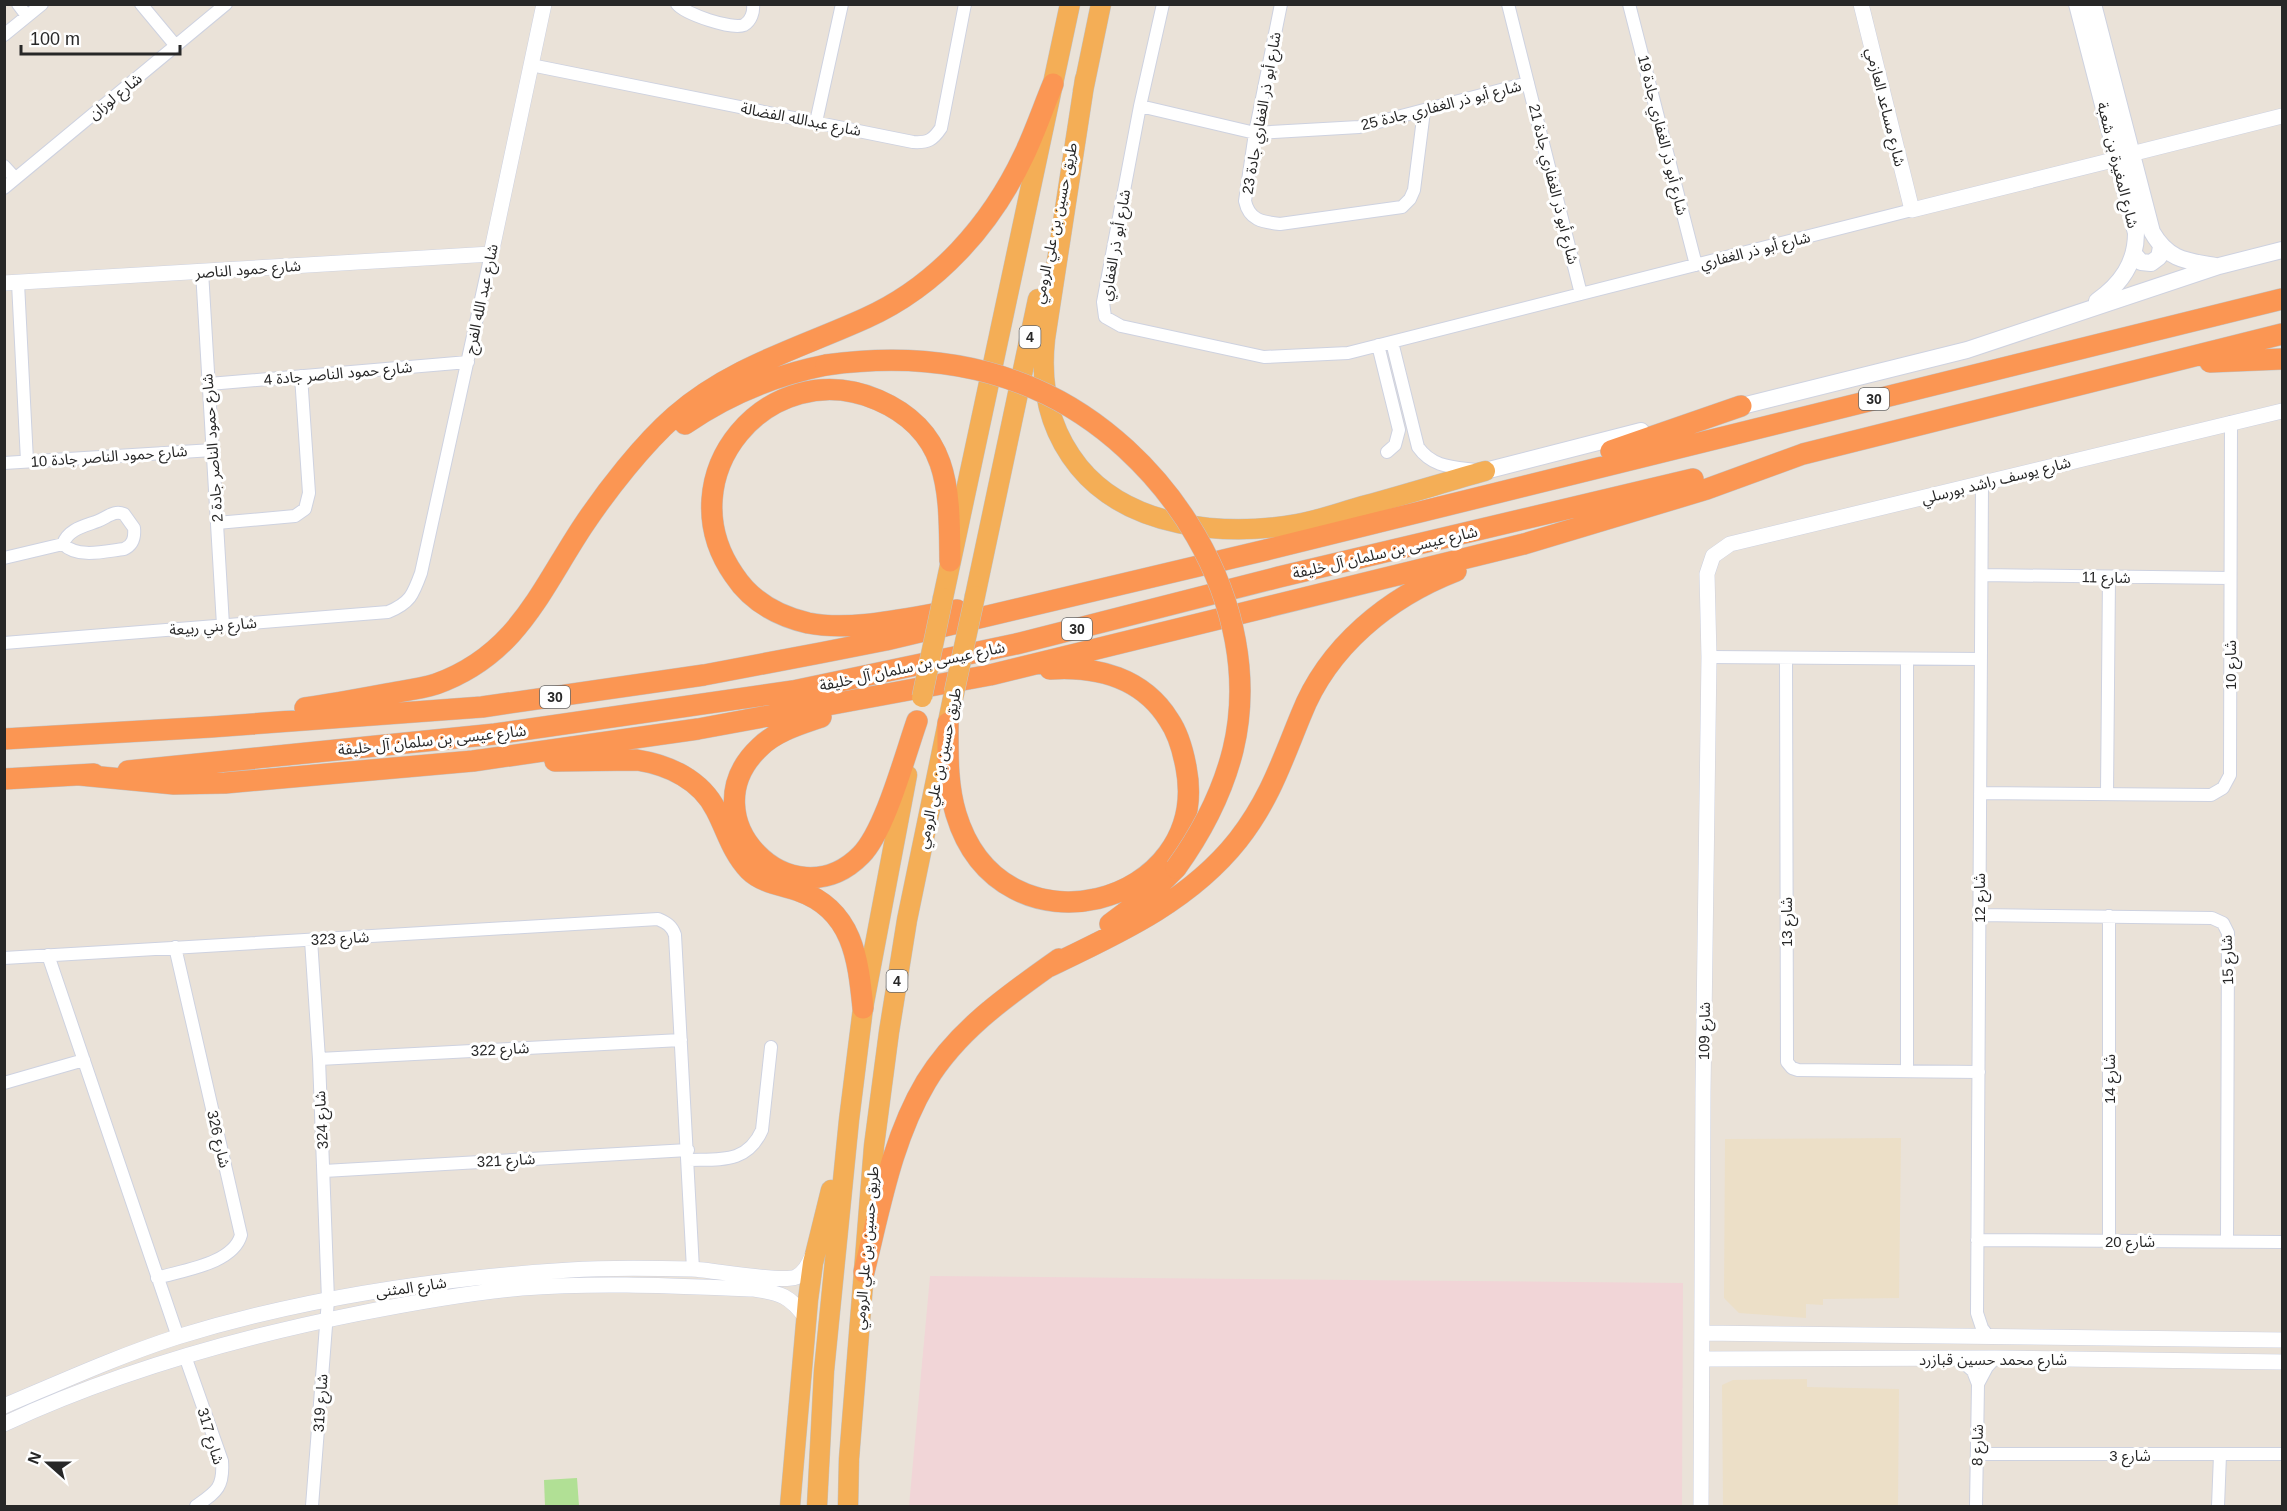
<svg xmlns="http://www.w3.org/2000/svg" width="2287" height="1511" viewBox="0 0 2287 1511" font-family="Helvetica,'Noto Sans Arabic',sans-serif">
<rect width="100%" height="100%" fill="#eae2d8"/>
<path fill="#ecdfc7" d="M1901 1138 1899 1298 1823 1299V1305L1806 1304V1318L1739 1313 1724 1298 1725 1139Z
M1807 1379V1387L1899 1389 1898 1506H1723L1722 1385 1733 1380Z"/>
<path fill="#f1d5d7" d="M930 1276 1683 1283 1682 1506H909Z"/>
<path fill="#b1e095" d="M577 1478 579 1506H545L544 1480Z"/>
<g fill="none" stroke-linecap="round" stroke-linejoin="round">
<defs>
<path id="minor" d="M18 4 27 16
M141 4 176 46
M677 4C685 14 732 30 744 25 751 21 754 12 753 4
M1163 4 1140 106 1103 302 1105 317 1121 326 1264 357 1348 353 1912 210
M1281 4 1255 133 1245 201C1249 220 1262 222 1280 224L1402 207 1410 199 1414 190 1424 111
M1508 4 1581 294
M1629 4 1696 265
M4 35 42 4
M531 65 913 142C928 143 933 140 941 128L965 4
M1140 106 1255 133 1359 127 1528 83
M816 122 842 4
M4 166 15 178
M4 188 226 4
M202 271 223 625
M18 283 27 461
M1392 342 1418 447C1432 467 1452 467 1475 470
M1378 345 1399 430 1395 445 1387 452
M209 384 468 362
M4 463 213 450
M1982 484 1977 1313 1982 1328 1988 1336
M217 523 295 516 305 509 309 493 301 376
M4 558 63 544C78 559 106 551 124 549 133 545 135 538 134 528L124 514C114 510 108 517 98 521 85 526 68 529 63 544
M1982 575 2230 578
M4 643 388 612C410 603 413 595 421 573L491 254
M1709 657 1981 659
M1786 658 1787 1062 1792 1068 1798 1070 1979 1072
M1907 659V1070
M1980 793 2211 795 2223 788 2230 775 2231 422
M2107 793 2109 577
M1979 915 2212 918 2223 923 2228 933 2227 1242
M311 940 319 1059 328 1300 312 1506
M48 955 178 1337
M4 958 658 919C667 923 672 926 675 935L693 1269
M319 1059 681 1040
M4 1083 84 1060
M688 1160C720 1159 747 1164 762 1130L771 1047
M324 1171 688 1150
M1977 1240 2282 1242
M2109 1241V916
M157 1278C183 1270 233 1264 241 1235L175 947
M185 1356 222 1461C224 1488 216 1492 196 1506
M1958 1358 1973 1371 1978 1384 1976 1506
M1978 1384 1987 1367 1995 1358
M1977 1454H2282
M2218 1506 2220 1455"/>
<path id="tertiary" d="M1861 4 1912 210 2117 159
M2131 154 2282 116
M4 283 491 254 544 4
M1703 1333 2282 1340
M1703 1359 1995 1358 2282 1362
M4 1406C61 1382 118 1356 177 1337 304 1298 438 1278 570 1270 610 1267 652 1268 692 1269 713 1270 780 1283 796 1277 804 1273 809 1264 812 1256
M4 1424C116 1372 236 1338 356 1314 411 1303 465 1293 522 1288 599 1282 676 1286 754 1289 781 1293 790 1296 806 1318
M1701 1506 1703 1092 1709 657 1707 574 1713 556 1730 544 2282 411"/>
<path id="secondary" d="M2077 4 2136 233C2136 263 2121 284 2097 301
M2093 4 2152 232C2168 260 2186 261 2215 266
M2134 254 2141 262 2151 263 2159 257 2161 247
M1730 409 1967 350 2219 266 2282 250
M1485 471 1641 431"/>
<path id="trunk" d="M1085 79 1045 339C1040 385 1049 430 1079 467 1129 528 1224 537 1297 524 1321 520 1344 511 1367 505 1407 494 1446 482 1485 471
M1083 91 1101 4
M975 596 1038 299
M943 598 1070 4
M790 1506 808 1300 813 1263 831 1190
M817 1506 824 1371 849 1120 863 1008 907 775
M848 1506 849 1459 874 1146 889 1032 907 920 954 693"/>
<path id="motorway" d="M2210 362 2282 359
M685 424C727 395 776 375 826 365
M1611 451 1741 406
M950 561C949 493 952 432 878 400 769 353 665 476 734 575 751 601 778 616 808 623 854 632 911 617 957 610
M305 708C332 704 359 699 386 694 402 691 420 689 436 684 517 655 540 591 583 526 607 490 643 444 675 416 731 367 800 348 866 318 937 286 991 225 1024 155 1035 132 1043 108 1053 84
M821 717C801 724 776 731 760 747 685 817 792 925 861 855 885 831 905 755 917 721
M948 723C948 753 947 785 956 814 1001 963 1213 906 1186 767 1183 751 1178 733 1169 720 1143 678 1097 666 1050 669
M4 739 211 727 482 707 704 675 820 653 886 640 1266 550 2282 299
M555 761 637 760C669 765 701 780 716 810 727 831 732 852 749 870 762 883 782 885 799 891 853 910 858 959 863 1008
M128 771 495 734 793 691 1016 644 1279 577 1693 479
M80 775 174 784 225 783 473 761 698 729 990 675 1524 544 1707 489 1803 454 2282 334
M4 779 94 774
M1110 924 1150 894 1176 868
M1048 967C1117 934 1189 902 1238 840 1270 799 1282 761 1301 715 1328 646 1389 597 1456 571
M864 1272C880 1208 892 1139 926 1082 958 1029 1010 994 1059 959"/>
</defs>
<use href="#minor" stroke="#ced2e0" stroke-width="14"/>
<use href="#tertiary" stroke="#ced2e0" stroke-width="16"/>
<use href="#secondary" stroke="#ced2e0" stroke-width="18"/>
<use href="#trunk" stroke="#c3c3c3" stroke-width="21"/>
<use href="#motorway" stroke="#c3c3c3" stroke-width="22"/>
<use href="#minor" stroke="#fff" stroke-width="12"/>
<use href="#tertiary" stroke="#fff" stroke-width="15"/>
<use href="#secondary" stroke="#fff" stroke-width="16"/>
<use href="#trunk" stroke="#f4ae56" stroke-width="20"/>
<use href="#motorway" stroke="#fb9653" stroke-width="21"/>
<defs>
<path id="trunk-bridge" d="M954 693 975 596
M922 697 943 598"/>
<path id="motorway-bridge" d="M826 365C897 355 969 360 1035 389 1166 446 1268 605 1233 750 1222 794 1202 832 1176 868"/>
</defs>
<use href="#trunk-bridge" stroke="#c3c3c3" stroke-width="21" stroke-linecap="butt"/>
<use href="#motorway-bridge" stroke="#c3c3c3" stroke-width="22" stroke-linecap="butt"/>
<use href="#trunk-bridge" stroke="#f4ae56" stroke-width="20"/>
<use href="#motorway-bridge" stroke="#fb9653" stroke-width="21"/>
</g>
<g text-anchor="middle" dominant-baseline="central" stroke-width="6" stroke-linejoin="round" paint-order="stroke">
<g fill="#fff" stroke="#686868" stroke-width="1.5">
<rect x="1019.5" y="326" width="21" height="22" rx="4.5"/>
<rect x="1859" y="388" width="30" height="22" rx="4.5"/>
<rect x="1062" y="618" width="30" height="22" rx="4.5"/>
<rect x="540" y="686" width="30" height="22" rx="4.5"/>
<rect x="886.5" y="970" width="21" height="22" rx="4.5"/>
</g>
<g font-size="14" font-weight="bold" fill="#272727">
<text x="1030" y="337">4</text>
<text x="1874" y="399">30</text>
<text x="1077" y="629">30</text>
<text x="555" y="697">30</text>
<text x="897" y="981">4</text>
</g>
<g font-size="15" fill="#272727" stroke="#fff">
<text transform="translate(115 96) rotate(-39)">شارع لوزان</text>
<text transform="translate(1441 105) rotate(-14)">شارع أبو ذر الغفاري جادة 25</text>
<text transform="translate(1886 107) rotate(76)">شارع مساعد العازمي</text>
<text transform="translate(1261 113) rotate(-80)">شارع أبو ذر الغفاري جادة 23</text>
<text transform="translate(801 119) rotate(11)">شارع عبدالله الفضالة</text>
<text transform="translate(1663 135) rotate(76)">شارع أبو ذر الغفاري جادة 19</text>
<text transform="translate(2118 165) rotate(76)">شارع المغيرة بن شعبة</text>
<text transform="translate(1554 184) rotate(76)">شارع أبو ذر الغفاري جادة 21</text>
<text transform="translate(1055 223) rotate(-78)">طريق حسين بن علي الرومي</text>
<text transform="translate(1115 245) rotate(-80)">شارع أبو ذر الغفاري</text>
<text transform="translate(1755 250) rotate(-14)">شارع أبو ذر الغفاري</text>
<text transform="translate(248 269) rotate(-4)">شارع حمود الناصر</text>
<text transform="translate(481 299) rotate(-78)">شارع عبد الله الفرج</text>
<text transform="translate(338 373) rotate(-5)">شارع حمود الناصر جادة 4</text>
<text transform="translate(212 448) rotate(-94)">شارع حمود الناصر جادة 2</text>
<text transform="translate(109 456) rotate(-4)">شارع حمود الناصر جادة 10</text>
<text transform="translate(1996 480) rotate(-14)">شارع يوسف راشد بورسلي</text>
<text transform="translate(1385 552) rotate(-13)">شارع عيسى بن سلمان آل خليفة</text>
<text transform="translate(2106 577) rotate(1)">شارع 11</text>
<text transform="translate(213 626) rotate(-5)">شارع بني ربيعة</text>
<text transform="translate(2230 665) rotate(-90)">شارع 10</text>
<text transform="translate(912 666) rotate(-12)">شارع عيسى بن سلمان آل خليفة</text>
<text transform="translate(432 740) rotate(-6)">شارع عيسى بن سلمان آل خليفة</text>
<text transform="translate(939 768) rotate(-78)">طريق حسين بن علي الرومي</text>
<text transform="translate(1979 898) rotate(-90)">شارع 12</text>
<text transform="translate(1786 922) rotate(-90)">شارع 13</text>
<text transform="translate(340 938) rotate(-3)">شارع 323</text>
<text transform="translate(2227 960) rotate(-92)">شارع 15</text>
<text transform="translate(1704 1031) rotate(-89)">شارع 109</text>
<text transform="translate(500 1049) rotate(-3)">شارع 322</text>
<text transform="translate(2109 1079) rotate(-90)">شارع 14</text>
<text transform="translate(321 1120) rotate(-93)">شارع 324</text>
<text transform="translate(219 1139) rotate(77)">شارع 326</text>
<text transform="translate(506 1160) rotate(-3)">شارع 321</text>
<text x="2130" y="1241">شارع 20</text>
<text transform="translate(866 1248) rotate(-85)">طريق حسين بن علي الرومي</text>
<text transform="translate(411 1287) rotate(-8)">شارع المثنى</text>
<text x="1993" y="1359">شارع محمد حسين قبازرد</text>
<text transform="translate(320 1403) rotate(-86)">شارع 319</text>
<text transform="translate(211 1436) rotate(73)">شارع 317</text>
<text transform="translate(1977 1445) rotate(-89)">شارع 8</text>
<text x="2130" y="1455">شارع 3</text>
</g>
</g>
<rect width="2287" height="1511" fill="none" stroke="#272727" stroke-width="12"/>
<g transform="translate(48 1463) rotate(291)" stroke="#ffffff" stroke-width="4.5" paint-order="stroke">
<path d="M0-4.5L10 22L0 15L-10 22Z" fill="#272727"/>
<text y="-9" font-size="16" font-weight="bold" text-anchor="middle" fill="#272727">N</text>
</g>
<path d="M21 45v9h159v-9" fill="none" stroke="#272727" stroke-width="3"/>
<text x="30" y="45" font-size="18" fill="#272727" stroke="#ffffff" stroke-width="4.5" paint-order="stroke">100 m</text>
</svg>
